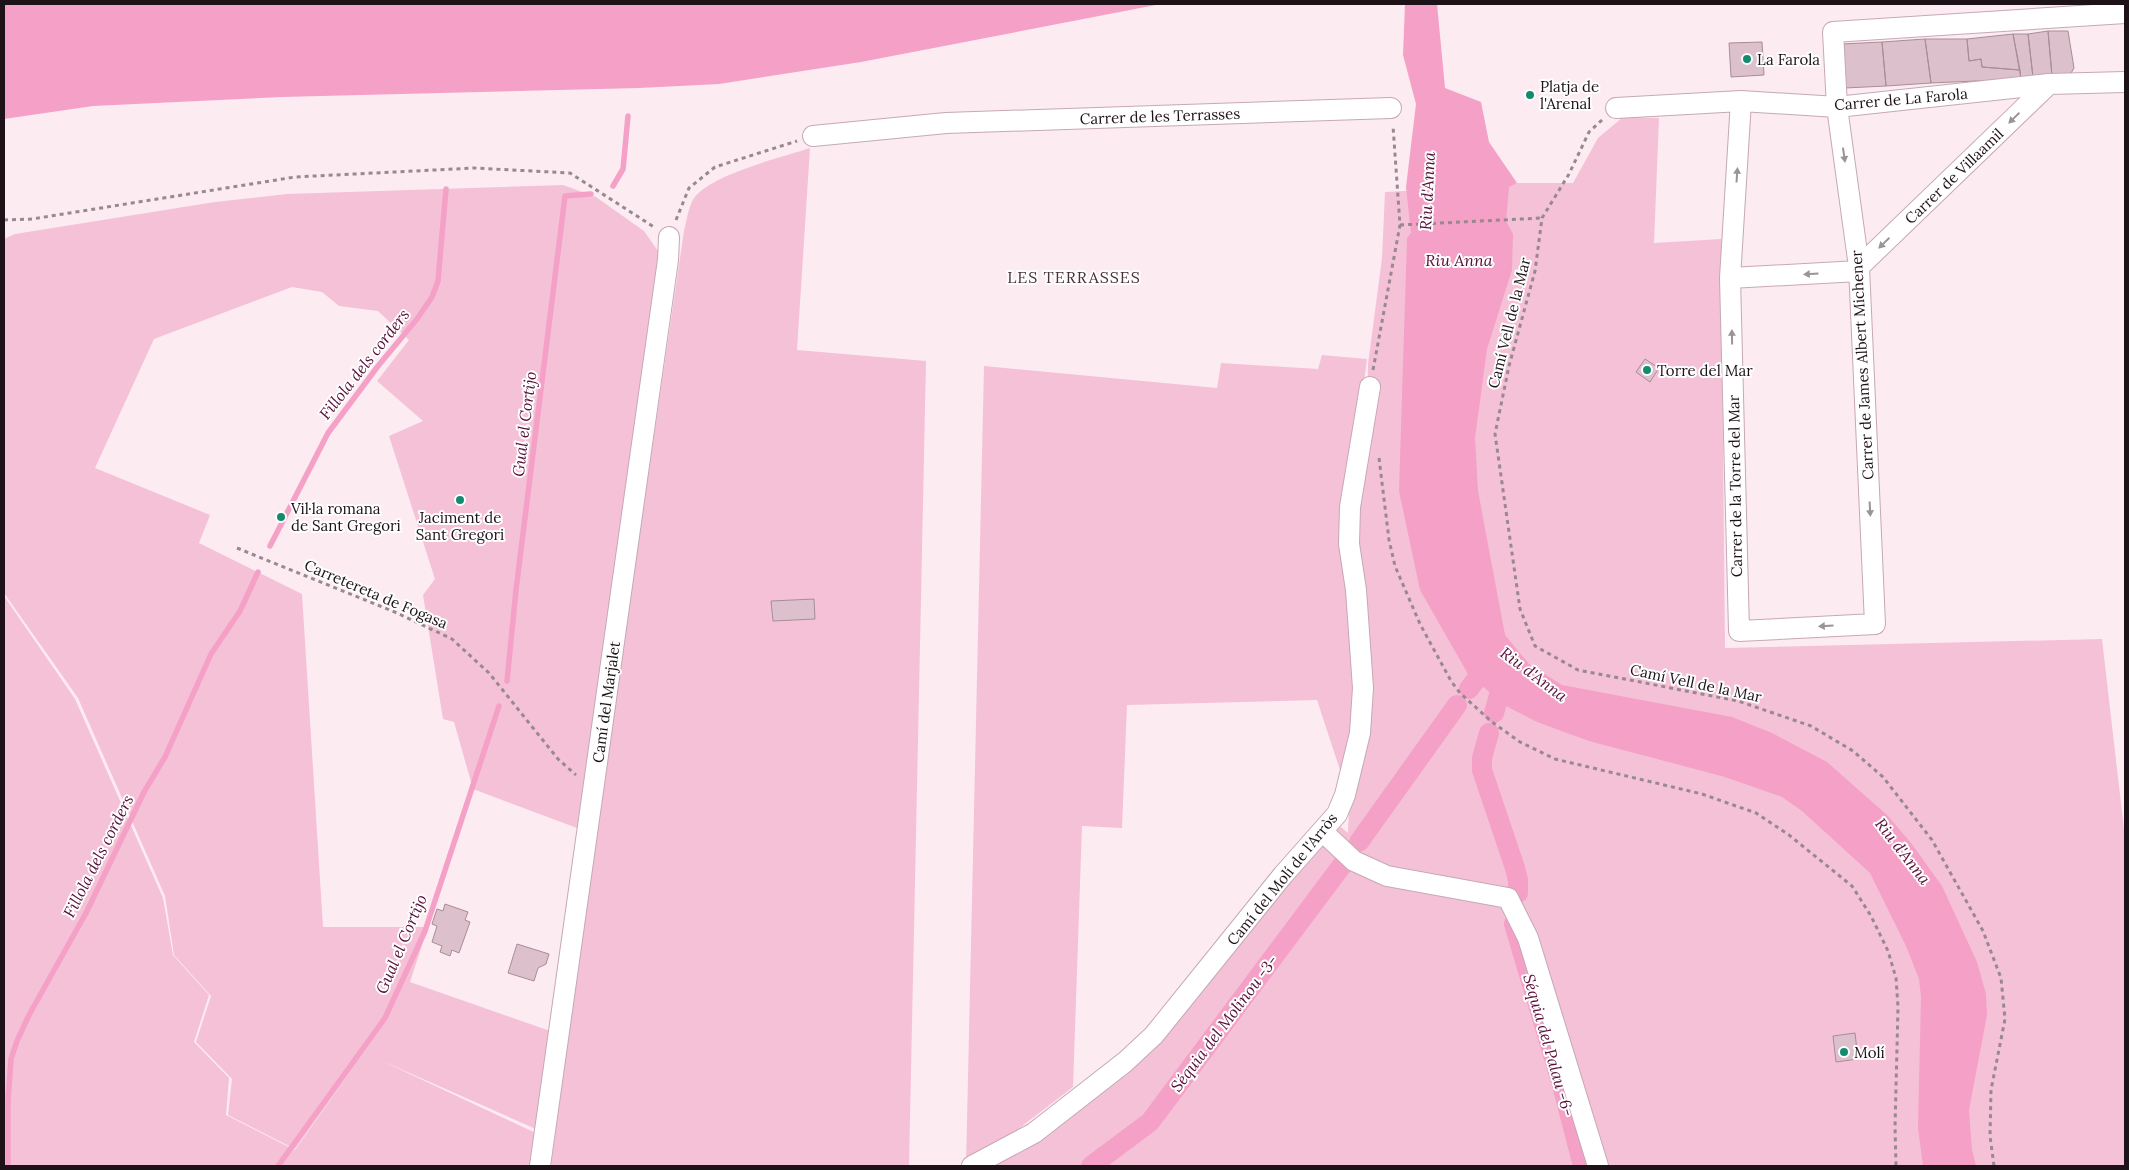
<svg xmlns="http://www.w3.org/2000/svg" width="2129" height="1170" viewBox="0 0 2129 1170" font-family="Lora,serif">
<rect width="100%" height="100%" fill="#fdebf2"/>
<path fill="#f5c1d7" d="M1623 117 1659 118 1654 243 1721 239 1725 648 2102 639 2125 838V1166H988L1125 1065 1335 822 1348 833 1360 557 1357 517 1367 438 1368 364 1382 258 1385 192 1509 186 1517 183H1573L1598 138Z
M810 148 797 350 926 361 909 1166H551L577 963 684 231C687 220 688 208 694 198 712 174 780 158 810 148Z
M563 185 596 197 644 231 658 251 655 297 577 828 473 789 454 722 443 719 423 595 435 579 389 436 423 421 377 381 409 340 378 311 339 306 322 292 292 287 154 339 95 468 210 515 199 543 302 594 323 927H428L410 982 550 1031 538 1130 380 1060 540 1135 535 1166H4V596L75 699 163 898 173 955 209 995 194 1042 229 1078 226 1115 295 1150 356 1064 295 1149 228 1115 232 1079 196 1042 211 996 174 955 165 896 78 698 4 593V239L15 234 215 202 287 194Z
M1322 355 1367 359 1358 429 1360 688 1342 776 1317 700 1127 705 1122 828 1082 826 1073 1087 970 1166H966L984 366 1217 388 1221 363 1318 369Z"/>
<path fill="#f4a0c7" d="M4 4H1161L861 62 719 84 639 88 282 97 93 106 4 119Z
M1405 4H1437L1445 88 1481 102 1489 142 1517 183 1509 187 1506 221 1513 234 1512 270 1487 349 1475 438 1478 491 1505 635 1529 664 1562 685 1732 717 1772 733 1827 762 1887 815 1911 843 1942 886 1977 962 1986 994 1987 1015 1969 1110 1972 1150 1976 1166H1923L1918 1128 1921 997 1919 979 1906 946 1870 873 1802 811 1782 797 1725 777 1589 741 1537 722 1506 706 1468 674 1420 590 1399 491 1407 238 1411 233 1406 187 1416 104 1403 55Z"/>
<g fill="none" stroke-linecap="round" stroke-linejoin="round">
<path stroke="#f4a0c7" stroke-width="5.5" d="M613 186 623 169 628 116
M270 546 328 433 378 366 417 319 432 297 438 281 446 189
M507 681 516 590 565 196 591 194
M8 1166V1101L11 1059 17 1041 29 1015 86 913 144 792 165 757 211 654 240 611 258 572
M278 1166 385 1018 425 931 499 706"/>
<path stroke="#f4a0c7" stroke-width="20" d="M1469 689 1490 661
M1494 713 1505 674
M1489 733 1482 758V770L1515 868 1518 880V893
M1359 842 1457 705
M1514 924 1562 1085 1583 1166
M1091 1166 1150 1122 1343 864"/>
</g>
<path fill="#dcc0cc" stroke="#a88d99" d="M2048 31 2052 76 2033 77 2028 34Z
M2048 31H2068L2074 68 2070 75 2052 76Z
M2013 34 2020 70 1982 67 1981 59 1969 61 1967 39Z
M2013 34H2028L2033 77 2021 79Z
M1925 39H1967L1969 61 1981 59 1982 67 2020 70 2021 79 1931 83Z
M1925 39 1931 83 1886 86 1882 42Z
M1762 42 1764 75 1731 77 1729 43Z
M1882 42 1886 86 1845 88 1842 44Z
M1645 359 1659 368 1650 382 1636 372Z
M814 599 815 619 773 621 771 601Z
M445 904 468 912 465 920 470 922 459 953 452 950 450 956 440 952 442 946 432 942 437 926 432 924 437 909 443 911Z
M517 944 549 954 546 964 538 968 534 981 508 973Z
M1855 1033 1858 1059 1836 1062 1833 1036Z"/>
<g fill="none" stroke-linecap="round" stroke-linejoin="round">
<defs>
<path id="minor" d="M1741 101 1730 278 1739 631 1875 624 1859 267 1837 107 1833 32 2125 13
M1616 108 1741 101 1837 107 2049 84 2125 82
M813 136 946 123 1391 108
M1859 267 2049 84
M1730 278 1859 271
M1322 831 1354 861 1387 876 1508 898 1528 938 1598 1166
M540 1166 668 260 669 237
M972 1166 1034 1133 1125 1062 1154 1035 1283 875 1337 814 1345 795 1360 733 1363 688 1356 590 1349 544 1350 507 1370 387"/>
</defs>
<use href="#minor" stroke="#c5a9b5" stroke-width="22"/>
<path stroke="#97898f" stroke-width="3" stroke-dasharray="4 4" stroke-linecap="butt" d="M1602 120 1589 132 1569 174 1542 218 1535 271 1509 366 1495 434 1520 609 1535 646 1578 670 1738 701 1811 726 1853 751 1883 777 1932 840 1983 931 2001 978 2005 1019 1991 1090 1990 1136 1994 1166
M4 220 32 219 295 177 474 168 570 173 654 227
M676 220 689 188 715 167 797 141
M1400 225 1542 218
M1373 370 1400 225 1393 126
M1379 458 1389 540 1395 566 1420 624 1451 681 1460 693 1492 722 1520 742 1555 759 1702 794 1756 813 1789 835 1852 886 1871 916 1888 951 1896 978 1898 1007 1895 1127 1896 1166
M237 548 397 613 452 639 489 673 558 759 576 775"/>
<use href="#minor" stroke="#fff" stroke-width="20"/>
</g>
<defs><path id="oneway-solid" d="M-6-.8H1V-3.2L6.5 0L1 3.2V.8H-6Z" transform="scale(1.25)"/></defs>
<g fill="#999497">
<use href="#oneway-solid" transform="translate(2014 118) rotate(136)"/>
<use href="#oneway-solid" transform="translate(1844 155) rotate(82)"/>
<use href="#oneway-solid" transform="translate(1737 175) rotate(-86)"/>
<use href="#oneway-solid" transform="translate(1884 243) rotate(136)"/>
<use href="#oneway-solid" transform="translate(1811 274) rotate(177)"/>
<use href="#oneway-solid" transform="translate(1732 337) rotate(-91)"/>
<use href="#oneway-solid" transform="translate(1870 509) rotate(87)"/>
<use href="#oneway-solid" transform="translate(1826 626) rotate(177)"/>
</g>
<g fill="#148b6e" stroke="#fefefe" stroke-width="2">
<circle cx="1747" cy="59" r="5"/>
<circle cx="1530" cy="95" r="5"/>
<circle cx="1647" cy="370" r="5"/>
<circle cx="460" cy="500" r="5"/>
<circle cx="281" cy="517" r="5"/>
<circle cx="1844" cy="1052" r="5"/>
</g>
<g text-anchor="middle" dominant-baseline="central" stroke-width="4" stroke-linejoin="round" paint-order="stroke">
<g font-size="15" fill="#1c1217" stroke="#fefefe" text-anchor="start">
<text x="1757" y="59">La Farola</text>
<text x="1540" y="86">Platja de<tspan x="1540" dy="17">l'Arenal</tspan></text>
<text x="1657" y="370">Torre del Mar</text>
<text x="291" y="508">Vil·la romana<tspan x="291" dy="17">de Sant Gregori</tspan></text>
<text x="460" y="517" text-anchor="middle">Jaciment de<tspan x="460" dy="17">Sant Gregori</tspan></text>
<text x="1854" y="1052">Molí</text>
</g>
<g font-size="15" fill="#1c1217" stroke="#fefefe">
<text transform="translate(1901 99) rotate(-5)">Carrer de La Farola</text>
<text transform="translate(1160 116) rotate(-2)">Carrer de les Terrasses</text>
<text transform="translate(1954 176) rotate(-44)">Carrer de Villaamil</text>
<text transform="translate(1509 323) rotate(-76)">Camí Vell de la Mar</text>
<text transform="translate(1862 365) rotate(-93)">Carrer de James Albert Michener</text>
<text transform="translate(1735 486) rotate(-91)">Carrer de la Torre del Mar</text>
<text transform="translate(376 594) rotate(23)">Carretereta de Fogasa</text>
<text transform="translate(1696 683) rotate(12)">Camí Vell de la Mar</text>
<text transform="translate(606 702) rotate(-82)">Camí del Marjalet</text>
<text transform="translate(1282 879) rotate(-51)">Camí del Molí de l'Arròs</text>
</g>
<g font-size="16" font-style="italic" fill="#570e38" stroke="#fefefe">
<text transform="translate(1427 191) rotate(-87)">Riu d'Anna</text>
<text x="1459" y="260">Riu Anna</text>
<text transform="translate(364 364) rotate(-52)">Fillola dels corders</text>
<text transform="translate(524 424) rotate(-83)">Gual el Cortijo</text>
<text transform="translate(1534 674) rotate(37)">Riu d'Anna</text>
<text transform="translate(1903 851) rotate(52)">Riu d'Anna</text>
<text transform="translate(98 856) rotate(-63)">Fillola dels corders</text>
<text transform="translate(401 944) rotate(-67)">Gual el Cortijo</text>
<text transform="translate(1224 1023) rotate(-53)">Séquia del Molinou -3-</text>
<text transform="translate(1549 1045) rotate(74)">Séquia del Palau -6-</text>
</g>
<g font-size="16" letter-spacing="1" fill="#49323c" stroke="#fefefe">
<text x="1074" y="277">LES TERRASSES</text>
</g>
</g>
<rect width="2129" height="1170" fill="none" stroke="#1c1217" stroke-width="10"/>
</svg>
